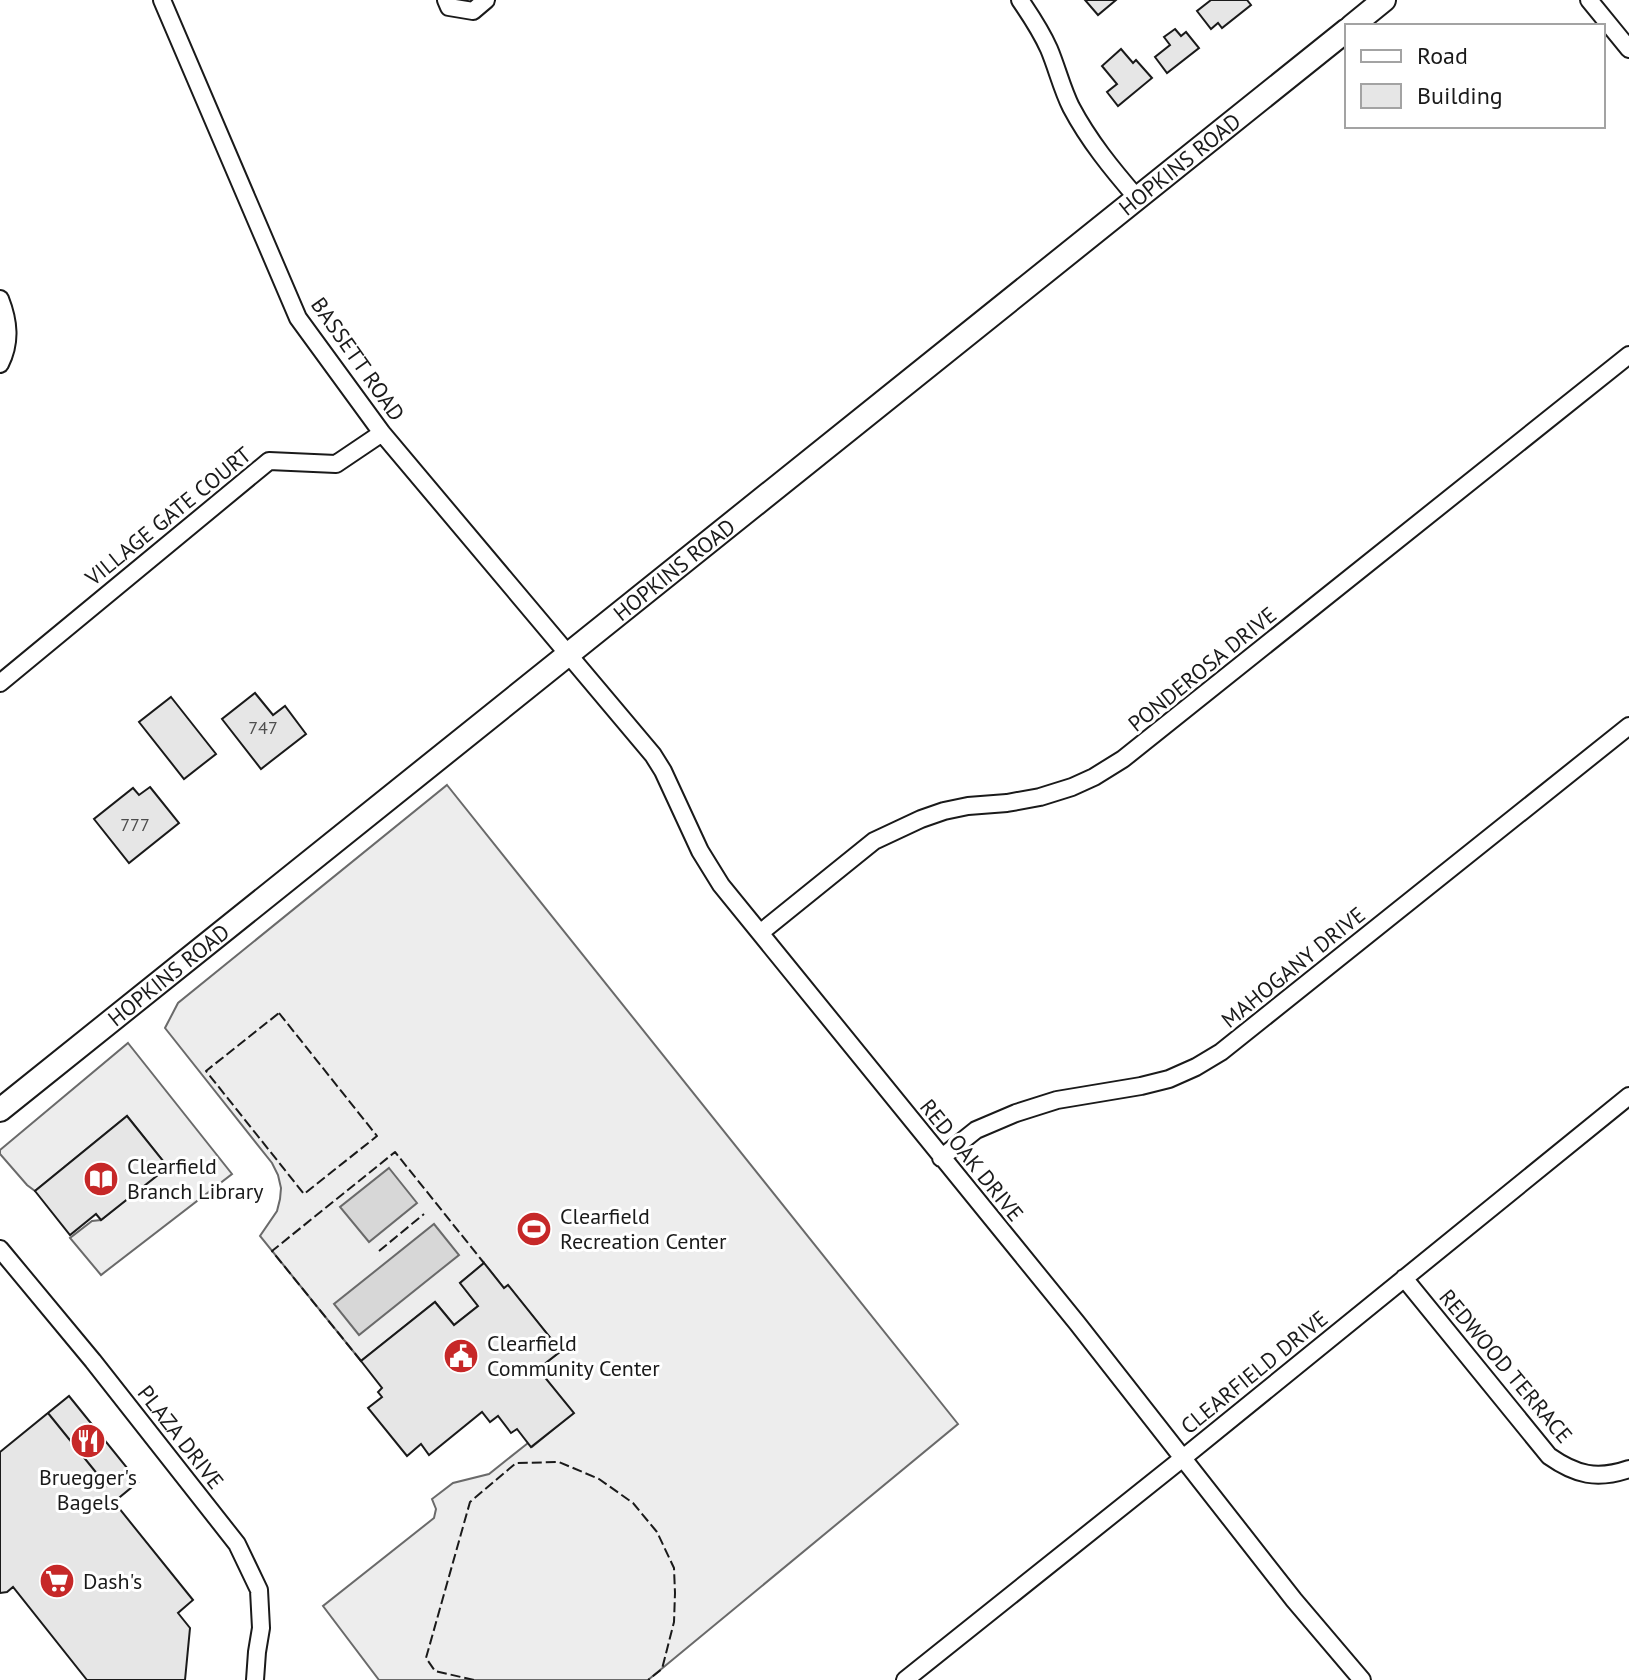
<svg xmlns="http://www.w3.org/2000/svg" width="1629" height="1680" viewBox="0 0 1629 1680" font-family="'PT Sans',sans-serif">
<rect width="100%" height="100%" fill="#fff"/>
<path fill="#ededed" stroke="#6a6a6a" stroke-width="2" d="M447 785 958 1424 648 1680H379L323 1606 434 1518 436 1509 432 1499 453 1483 489 1474 528 1443 532 1447 573 1413 538 1369 561 1351 508 1286 504 1288 484 1263 460 1283 478 1306 454 1325 435 1302 361 1361 260 1236 277 1211 280 1199 281 1188 278 1175 272 1163 165 1028 178 1003Z
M128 1043 232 1174 101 1275 70 1238 92 1221 101 1220 167 1166 127 1116 35 1191 27 1185 0 1154V1150Z"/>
<path fill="#d7d7d7" stroke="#6a6a6a" stroke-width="2" d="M389 1168 417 1203 369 1242 340 1207Z
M434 1224 459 1255 359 1335 334 1304Z"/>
<path fill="#e6e6e6" stroke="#1a1a1a" stroke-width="2" d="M1085 0H1116L1098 15Z
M1211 0H1247L1251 5 1222 28 1218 23 1211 29 1197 11Z
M1175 29 1181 36 1186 32 1199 48 1167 73 1155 57 1170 45 1164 37Z
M1121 49 1133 63 1136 60 1152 78 1118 106 1107 92 1117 84 1102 66Z
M255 693 273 715 285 706 306 734 261 769 222 719Z
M171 697 216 754 184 779 139 722Z
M150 787 179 823 129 863 94 819 133 788 139 795Z
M127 1116 168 1167 101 1220 96 1214 70 1235 35 1191Z
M484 1263 504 1288 508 1285 561 1351 538 1369 574 1413 531 1447 517 1429 511 1433 498 1416 490 1422 482 1412 429 1455 421 1444 407 1456 368 1408 382 1397 378 1392 382 1388 361 1361 435 1302 454 1325 478 1306 460 1283Z
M69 1396 128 1469 107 1486 48 1413Z
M48 1413 107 1486 128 1469 138 1482 114 1502 193 1600 178 1613 190 1628 185 1680H87L13 1587 7 1592 0 1593V1452Z"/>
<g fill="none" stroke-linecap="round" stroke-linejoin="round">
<defs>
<path id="street" d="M162 0 298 318 382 433 653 755 663 771 700 851 721 885 1077 1323 1294 1600 1362 1680
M446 0 449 7 473 11 486 0
M1020 0C1031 16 1041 31 1049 49 1057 68 1062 89 1071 107 1089 141 1112 169 1137 198
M1589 0 1629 49
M0 299C9 322 11 342 0 364
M0 683 269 461 336 464 382 433
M760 933 874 841 921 819 944 811 968 806 1007 803 1040 797 1072 787 1094 777 1123 759 1629 355
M941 1158 976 1130 1016 1113 1057 1100 1141 1086 1169 1079 1196 1067 1221 1052 1629 726
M0 1249 93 1361 237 1544 259 1590 261 1628 257 1652 255 1680
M1404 1278 1549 1456C1576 1475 1597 1480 1629 1469
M905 1680 1183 1458 1629 1096"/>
<g id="secondary">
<path d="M1352 26 1384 0"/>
<path id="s1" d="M0 1110 1347 30"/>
</g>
</defs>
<use href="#street" stroke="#1a1a1a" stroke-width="20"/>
<use href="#secondary" stroke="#1a1a1a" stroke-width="26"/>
<use href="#street" stroke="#fff" stroke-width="16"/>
<use href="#secondary" stroke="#fff" stroke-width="22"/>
<path stroke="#1a1a1a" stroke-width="2" stroke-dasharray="10 4" stroke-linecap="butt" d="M279 1013 377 1136 304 1194 206 1071Z
M379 1251 424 1214
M361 1361 272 1251 395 1152 484 1263
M474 1680 435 1671 426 1658 470 1502 516 1463 559 1462 599 1479 633 1503 657 1532 674 1568 675 1593 674 1622 662 1669 648 1680"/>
</g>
<defs>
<symbol id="library-disc" viewBox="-11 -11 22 22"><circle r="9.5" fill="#c62828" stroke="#fff"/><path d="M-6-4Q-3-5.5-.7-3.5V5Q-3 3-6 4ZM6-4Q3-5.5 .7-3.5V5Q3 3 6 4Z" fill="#fff"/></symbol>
<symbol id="stadium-disc" viewBox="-11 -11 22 22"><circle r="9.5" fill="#c62828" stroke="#fff"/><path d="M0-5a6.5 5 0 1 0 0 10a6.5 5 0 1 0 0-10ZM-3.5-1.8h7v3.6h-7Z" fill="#fff"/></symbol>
<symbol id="civic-disc" viewBox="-11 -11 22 22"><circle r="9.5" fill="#c62828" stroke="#fff"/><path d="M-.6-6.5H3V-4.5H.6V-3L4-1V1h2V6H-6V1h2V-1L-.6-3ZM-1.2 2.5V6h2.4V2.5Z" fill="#fff"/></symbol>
<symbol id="restaurant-disc" viewBox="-11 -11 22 22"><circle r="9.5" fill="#c62828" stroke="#fff"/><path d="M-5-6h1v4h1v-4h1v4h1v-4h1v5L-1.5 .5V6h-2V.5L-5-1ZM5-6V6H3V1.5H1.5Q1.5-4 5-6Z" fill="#fff"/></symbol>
<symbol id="supermarket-disc" viewBox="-11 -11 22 22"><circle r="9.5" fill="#c62828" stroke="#fff"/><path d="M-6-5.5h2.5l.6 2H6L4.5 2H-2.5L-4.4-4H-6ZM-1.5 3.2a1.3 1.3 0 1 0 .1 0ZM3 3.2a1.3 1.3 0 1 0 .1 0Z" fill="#fff"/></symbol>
</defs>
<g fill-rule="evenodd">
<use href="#library-disc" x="81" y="1159" width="40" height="40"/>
<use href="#stadium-disc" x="514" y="1209" width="40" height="40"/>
<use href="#civic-disc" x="441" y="1336" width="40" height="40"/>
<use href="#restaurant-disc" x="68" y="1421" width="40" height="40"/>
<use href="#supermarket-disc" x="37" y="1561" width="40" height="40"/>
</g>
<g text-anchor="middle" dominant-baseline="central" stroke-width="6" stroke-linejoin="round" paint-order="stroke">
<g font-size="18" fill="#4d4d4d">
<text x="263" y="727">747</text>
<text x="135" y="824">777</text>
</g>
<g font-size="22" fill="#1a1a1a" stroke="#fff">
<text stroke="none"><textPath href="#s1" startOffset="1512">HOPKINS ROAD</textPath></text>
<text transform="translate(358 359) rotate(55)">BASSETT ROAD</text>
<text transform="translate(168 516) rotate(-39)">VILLAGE GATE COURT</text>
<text stroke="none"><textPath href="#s1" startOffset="864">HOPKINS ROAD</textPath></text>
<text transform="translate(1202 669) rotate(-39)">PONDEROSA DRIVE</text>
<text transform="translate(1293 967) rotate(-39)">MAHOGANY DRIVE</text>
<text stroke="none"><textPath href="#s1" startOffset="216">HOPKINS ROAD</textPath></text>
<text transform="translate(972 1160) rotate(51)">RED OAK DRIVE</text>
<text transform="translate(1506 1366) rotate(50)">REDWOOD TERRACE</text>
<text transform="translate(1254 1372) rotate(-39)">CLEARFIELD DRIVE</text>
<text transform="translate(181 1437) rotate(52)">PLAZA DRIVE</text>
</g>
<g font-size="22" fill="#1a1a1a" stroke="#fff" text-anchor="start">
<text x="127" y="1166">Clearfield<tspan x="127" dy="25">Branch Library</tspan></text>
<text x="560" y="1216">Clearfield<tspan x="560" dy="25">Recreation Center</tspan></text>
<text x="487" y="1343">Clearfield<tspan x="487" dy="25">Community Center</tspan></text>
<text x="88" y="1477" text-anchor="middle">Bruegger's<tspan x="88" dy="25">Bagels</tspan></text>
<text x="83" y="1581">Dash's</text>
</g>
</g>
<rect x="1345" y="24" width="260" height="104" fill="#ffffff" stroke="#a3a3a3" stroke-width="2"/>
<rect x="1361" y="50" width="40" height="12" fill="#ffffff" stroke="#a3a3a3" stroke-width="2"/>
<text x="1417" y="64" font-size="24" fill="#1a1a1a">Road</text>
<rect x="1361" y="84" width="40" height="24" fill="#e6e6e6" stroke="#a3a3a3" stroke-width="2"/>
<text x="1417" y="104" font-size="24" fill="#1a1a1a">Building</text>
</svg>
